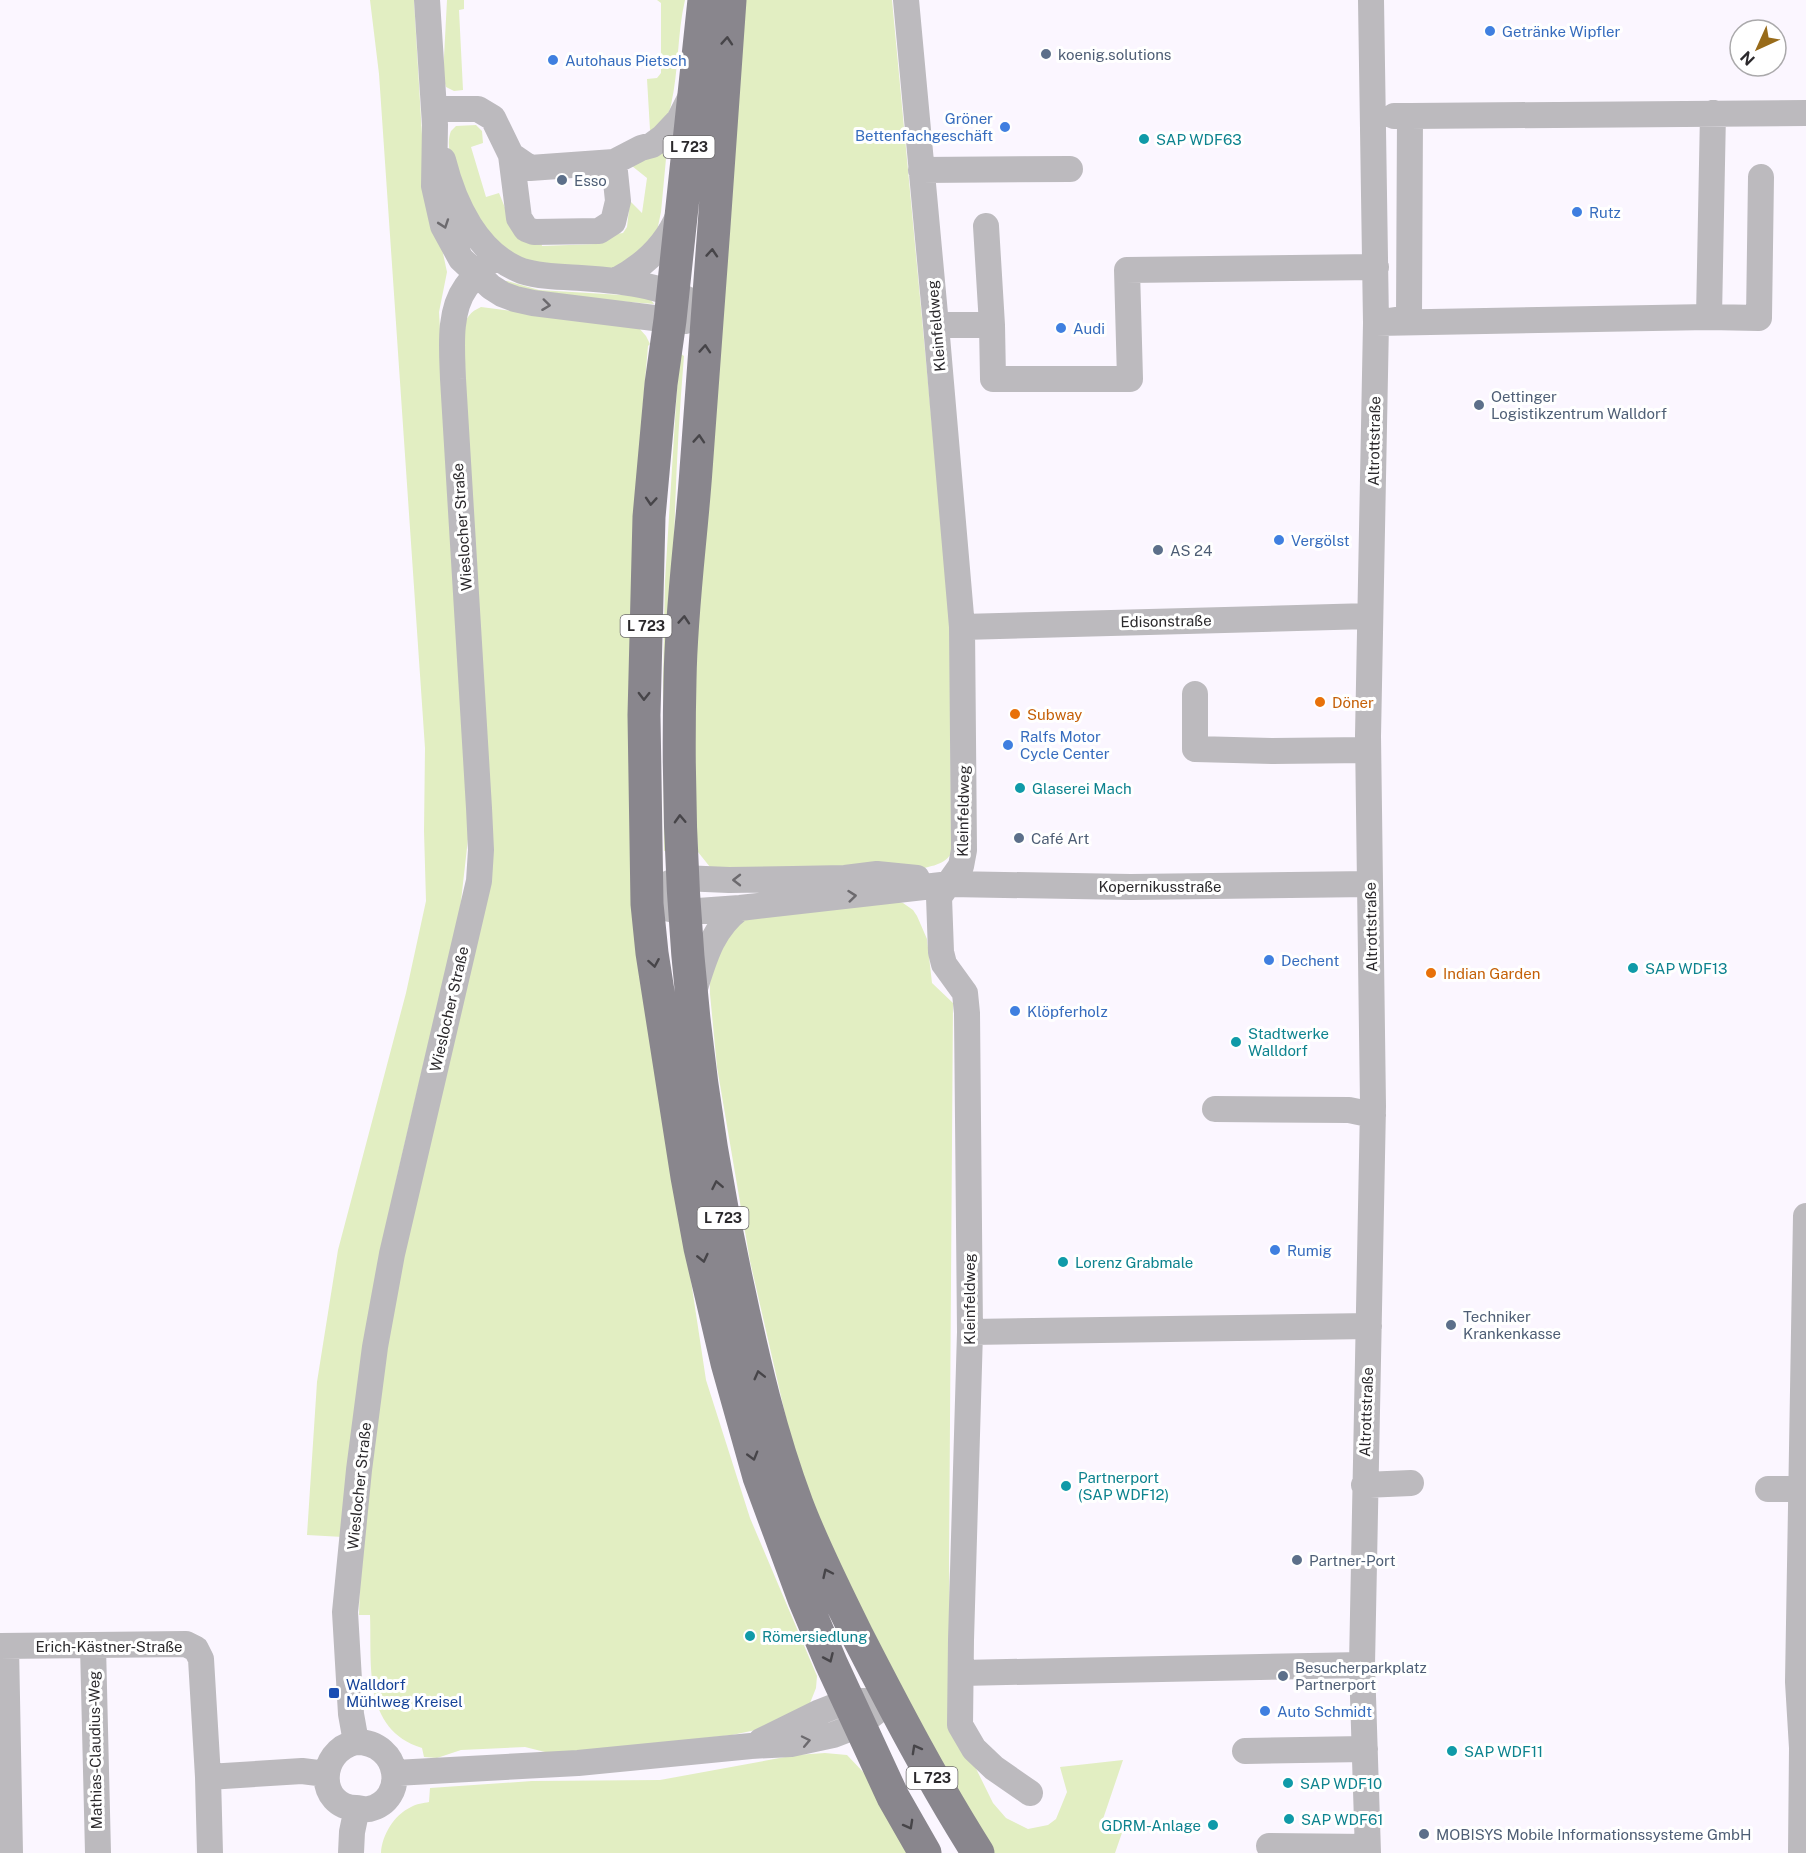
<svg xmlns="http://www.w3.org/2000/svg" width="1806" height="1853" viewBox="0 0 1806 1853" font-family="'Public Sans',sans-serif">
<rect width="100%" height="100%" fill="#fbf6ff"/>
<path fill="#e2eec2" d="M370 0H414L426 203 441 244 447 272 439 312 469 830 460 910 398 1172 382 1249 343 1537 307 1535 317 1382 338 1250 406 993 426 901 424 831 425 748 379 74Z
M447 0H464V9L459 10 463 90 454 91 446 87 443 76Z
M657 0H685C677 34 679 70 671 105 669 115 662 126 654 133L650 130 647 79 657 78 661 73V3Z
M740 0H892L950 616 951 854C943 866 927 867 913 870L767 874 710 867 698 852 689 730Z
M476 125 482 131 483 143 471 147 486 197 499 193 512 225 541 240 542 246 596 244 597 237 623 233 627 227 630 201 642 213 647 178 632 166 667 148 661 212 657 231 652 241 619 268 548 269 493 247C480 221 439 159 451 131L456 126Z
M504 281H507L539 290 638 296 651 300 654 304 532 294Z
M481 307 638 327 646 336 650 344 648 346 642 415 663 1096 706 1380 750 1518 817 1676 816 1688 810 1703 770 1727 732 1735 557 1755 525 1747 461 1750 437 1758 424 1757 422 1748C362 1729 372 1665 370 1615H359L362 1519 398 1272 481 912 464 329C466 317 470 312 481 307Z
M681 354 684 356C670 520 672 685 671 849L664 851 663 680 665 581 679 356Z
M892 900 903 903 913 910 917 916 927 939 932 983 953 1003 949 1562 951 1692 954 1724 993 1803 1006 1818 1028 1829 1048 1825 1056 1819 1067 1792 1060 1767 1123 1760 1103 1819 1124 1827 1115 1853H992L947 1785 819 1527 794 1453 750 1261 717 1067 710 994V969L731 927 748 914Z
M825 1753 847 1755 866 1775 908 1853H381C382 1835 394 1815 411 1807 416 1804 424 1803 429 1802L430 1788 532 1781 660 1780 796 1755Z"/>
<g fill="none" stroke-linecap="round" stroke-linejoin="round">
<path stroke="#bcbabe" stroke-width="26" d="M427 0 435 125 434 186 443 226 461 259 491 287 502 294 515 299 533 303 670 320 685 321 708 314
M906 0 936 325 962 627 964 850 961 866 939 897 941 952 944 964 965 993 967 1013 970 1332 961 1640 960 1725 974 1749 994 1768 1030 1793
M434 109H478L493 118 511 155 530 168 614 162 641 148 652 145 663 137 679 120 691 96
M1713 113 1709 317 1759 318 1761 177
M1410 116 1806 113
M511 155 519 218 526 229 534 232 599 231 613 222 618 201 614 162
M443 160C454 204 477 254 522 271 541 277 562 277 581 278 625 281 671 286 708 311
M921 170 1070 169
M986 226 992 325
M615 281C644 266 667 244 679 214
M1388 321 1409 318 1410 116H1394
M1376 323 1709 317
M936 325H992L993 379H1130L1127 270 1376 267
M962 627 1370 616
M1195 694V749L1272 751 1368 750
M647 892 682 878 729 880 793 879 845 878 877 874 917 878
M647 904 684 912 740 908 950 884 1131 887 1370 884
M695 988C705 956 713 928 740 908
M1215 1109 1349 1110 1373 1115
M970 1332 1369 1326
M1364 1485 1411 1483
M1768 1489H1802
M0 1646 186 1644 196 1649 201 1659 208 1777
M6 1646 10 1853
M93 1646 98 1853
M961 1673 1362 1665
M761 1741 820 1712 848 1701H866
M356 1742 351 1714 345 1612 359 1470 375 1347 392 1254 479 881 481 850 479 808 453 379C452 349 448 312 466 287 474 276 485 266 495 256
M356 1742C401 1742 408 1800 369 1809 364 1810 361 1808 356 1808 318 1807 316 1752 356 1742Z
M1245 1751 1365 1749
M395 1773 578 1763 751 1746 791 1744 833 1735 859 1725 890 1701
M1269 1846 1367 1847
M210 1853 208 1777 302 1771 326 1774
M351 1853 352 1832 357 1808
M1368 1853 1362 1665 1373 1106 1368 736 1376 323 1371 0
M1801 1853 1802 1748 1798 1682 1806 1216"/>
<path stroke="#89868d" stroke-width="33" d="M704 0 670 320 661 384 649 517 644 715 647 904 652 953 687 1177 700 1248 727 1363 759 1477 804 1599 831 1663 893 1797 925 1853
M730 0C719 157 708 313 696 470 691 540 681 610 680 680 675 886 694 1090 739 1291 754 1362 771 1435 797 1504 814 1549 836 1592 857 1635 895 1709 933 1782 978 1853"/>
</g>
<defs><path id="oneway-chevron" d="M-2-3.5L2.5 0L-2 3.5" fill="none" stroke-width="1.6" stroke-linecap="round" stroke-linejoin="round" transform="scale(1.5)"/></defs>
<g stroke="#474549">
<use href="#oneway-chevron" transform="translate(727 41) rotate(-86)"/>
<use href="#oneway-chevron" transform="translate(712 253) rotate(-86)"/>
<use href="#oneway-chevron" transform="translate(705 349) rotate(-86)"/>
<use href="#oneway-chevron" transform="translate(699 439) rotate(-86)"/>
<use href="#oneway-chevron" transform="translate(651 501) rotate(94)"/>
<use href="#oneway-chevron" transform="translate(684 620) rotate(-86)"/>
<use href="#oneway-chevron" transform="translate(644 696) rotate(91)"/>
<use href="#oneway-chevron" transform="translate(680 819) rotate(-92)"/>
<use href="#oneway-chevron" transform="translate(654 963) rotate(80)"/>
<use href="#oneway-chevron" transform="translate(717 1185) rotate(-101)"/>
<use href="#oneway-chevron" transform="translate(703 1258) rotate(77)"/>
<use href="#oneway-chevron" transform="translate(759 1375) rotate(-104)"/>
<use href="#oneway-chevron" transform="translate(753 1456) rotate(74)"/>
<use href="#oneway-chevron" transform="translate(827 1573) rotate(-115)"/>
<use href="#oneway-chevron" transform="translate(829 1658) rotate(66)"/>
<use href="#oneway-chevron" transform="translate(916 1749) rotate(-119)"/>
<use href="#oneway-chevron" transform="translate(909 1825) rotate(61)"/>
</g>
<g stroke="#6c6a6e">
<use href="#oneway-chevron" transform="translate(444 224) rotate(71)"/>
<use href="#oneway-chevron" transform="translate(546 305) rotate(7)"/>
<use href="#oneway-chevron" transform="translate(737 880) rotate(180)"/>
<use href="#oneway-chevron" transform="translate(852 896) rotate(-6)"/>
<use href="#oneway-chevron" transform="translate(806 1741) rotate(-12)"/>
</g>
<g fill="#3f7fe0" stroke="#fff" stroke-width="2">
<circle cx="1490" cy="31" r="6"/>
<circle cx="553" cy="60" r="6"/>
<circle cx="1005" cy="127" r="6"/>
<circle cx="1577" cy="212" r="6"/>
<circle cx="1061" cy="328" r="6"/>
<circle cx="1279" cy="540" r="6"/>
<circle cx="1008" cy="745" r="6"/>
<circle cx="1269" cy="960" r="6"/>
<circle cx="1015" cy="1011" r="6"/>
<circle cx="1275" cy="1250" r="6"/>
<circle cx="1265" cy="1711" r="6"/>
</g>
<g fill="#5c6f8a" stroke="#fff" stroke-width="2">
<circle cx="1046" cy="54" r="6"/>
<circle cx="562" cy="180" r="6"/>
<circle cx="1479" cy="405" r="6"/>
<circle cx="1158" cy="550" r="6"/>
<circle cx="1019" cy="838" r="6"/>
<circle cx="1451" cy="1325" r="6"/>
<circle cx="1297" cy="1560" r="6"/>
<circle cx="1283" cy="1676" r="6"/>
<circle cx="1424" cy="1834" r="6"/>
</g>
<g fill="#0f9aa8" stroke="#fff" stroke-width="2">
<circle cx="1144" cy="139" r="6"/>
<circle cx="1020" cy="788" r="6"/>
<circle cx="1633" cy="968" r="6"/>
<circle cx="1236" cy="1042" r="6"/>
<circle cx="1063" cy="1262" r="6"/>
<circle cx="1066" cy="1486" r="6"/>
<circle cx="750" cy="1636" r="6"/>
<circle cx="1452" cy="1751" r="6"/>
<circle cx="1288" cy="1783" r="6"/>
<circle cx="1289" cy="1819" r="6"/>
<circle cx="1213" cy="1825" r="6"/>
</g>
<g fill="#e8710a" stroke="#fff" stroke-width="2">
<circle cx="1320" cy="702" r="6"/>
<circle cx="1015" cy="714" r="6"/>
<circle cx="1431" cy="973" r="6"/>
</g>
<rect fill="#1a4fb4" stroke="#fff" stroke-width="2" x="328" y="1687" width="12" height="12" rx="3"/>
<g text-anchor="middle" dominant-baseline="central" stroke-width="6" stroke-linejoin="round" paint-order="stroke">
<g fill="#fff" stroke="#6b696b" stroke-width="1.5">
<rect x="663.5" y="136" width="51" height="22" rx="4.5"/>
<rect x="620.5" y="615" width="51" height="22" rx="4.5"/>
<rect x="697.5" y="1207" width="51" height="22" rx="4.5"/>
<rect x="906.5" y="1767" width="51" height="22" rx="4.5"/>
</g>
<g font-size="14" font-weight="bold" fill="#2b292c">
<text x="689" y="147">L 723</text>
<text x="646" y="626">L 723</text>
<text x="723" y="1218">L 723</text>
<text x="932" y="1778">L 723</text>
</g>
<g font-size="15" fill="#366cbe" stroke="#fff" text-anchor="start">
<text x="1502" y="31">Getränke Wipfler</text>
<text x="565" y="60">Autohaus Pietsch</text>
<text x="993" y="118" text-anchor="end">Gröner<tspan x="993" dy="17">Bettenfachgeschäft</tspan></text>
<text x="1589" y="212">Rutz</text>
<text x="1073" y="328">Audi</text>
<text x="1291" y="540">Vergölst</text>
<text x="1020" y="736">Ralfs Motor<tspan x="1020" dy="17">Cycle Center</tspan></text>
<text x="1281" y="960">Dechent</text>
<text x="1027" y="1011">Klöpferholz</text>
<text x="1287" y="1250">Rumig</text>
<text x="1277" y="1711">Auto Schmidt</text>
</g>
<g font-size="15" fill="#4e5e75" stroke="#fff" text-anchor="start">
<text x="1058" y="54">koenig.solutions</text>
<text x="574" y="180">Esso</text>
<text x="1491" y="396">Oettinger<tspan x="1491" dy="17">Logistikzentrum Walldorf</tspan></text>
<text x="1170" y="550">AS 24</text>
<text x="1031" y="838">Café Art</text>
<text x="1463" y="1316">Techniker<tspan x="1463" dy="17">Krankenkasse</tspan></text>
<text x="1309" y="1560">Partner-Port</text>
<text x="1295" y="1667">Besucherparkplatz<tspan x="1295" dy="17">Partnerport</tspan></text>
<text x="1436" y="1834">MOBISYS Mobile Informationssysteme GmbH</text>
</g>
<g font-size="15" fill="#0d838f" stroke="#fff" text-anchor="start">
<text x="1156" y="139">SAP WDF63</text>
<text x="1032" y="788">Glaserei Mach</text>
<text x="1645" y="968">SAP WDF13</text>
<text x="1248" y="1033">Stadtwerke<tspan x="1248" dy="17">Walldorf</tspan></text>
<text x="1075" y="1262">Lorenz Grabmale</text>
<text x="1078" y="1477">Partnerport<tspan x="1078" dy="17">(SAP WDF12)</tspan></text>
<text x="762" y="1636">Römersiedlung</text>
<text x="1464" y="1751">SAP WDF11</text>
<text x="1300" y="1783">SAP WDF10</text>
<text x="1301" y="1819">SAP WDF61</text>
<text x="1201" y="1825" text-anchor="end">GDRM-Anlage</text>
</g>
<g font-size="15" fill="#2b292c" stroke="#fff">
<text transform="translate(936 326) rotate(-95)">Kleinfeldweg</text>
<text transform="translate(1374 441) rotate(-89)">Altrottstraße</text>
<text transform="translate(462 527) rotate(-94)">Wieslocher Straße</text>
<text transform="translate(1166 621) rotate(-1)">Edisonstraße</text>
<text transform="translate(963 811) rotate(-89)">Kleinfeldweg</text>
<text x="1160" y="886">Kopernikusstraße</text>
<text transform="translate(1371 927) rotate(-91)">Altrottstraße</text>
<text transform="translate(449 1009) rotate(-77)">Wieslocher Straße</text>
<text transform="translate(969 1299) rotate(-90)">Kleinfeldweg</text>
<text transform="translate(1366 1412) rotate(-88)">Altrottstraße</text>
<text transform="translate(359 1486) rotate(-84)">Wieslocher Straße</text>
<text x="109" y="1646">Erich-Kästner-Straße</text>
<text transform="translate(95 1750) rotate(-91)">Mathias-Claudius-Weg</text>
</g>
<g font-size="15" fill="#c56008" stroke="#fff" text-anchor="start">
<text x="1332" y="702">Döner</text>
<text x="1027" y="714">Subway</text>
<text x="1443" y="973">Indian Garden</text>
</g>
<g font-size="15" fill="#164399" stroke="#fff" text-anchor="start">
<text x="346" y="1684">Walldorf<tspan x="346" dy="17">Mühlweg Kreisel</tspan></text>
</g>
</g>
<g transform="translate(1758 48) rotate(225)"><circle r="28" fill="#ffffff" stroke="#aaa9ab" stroke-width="1.5"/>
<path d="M0-4.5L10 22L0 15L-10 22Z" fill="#986b1a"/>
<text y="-9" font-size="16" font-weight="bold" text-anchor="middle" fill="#2b292c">N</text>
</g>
</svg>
